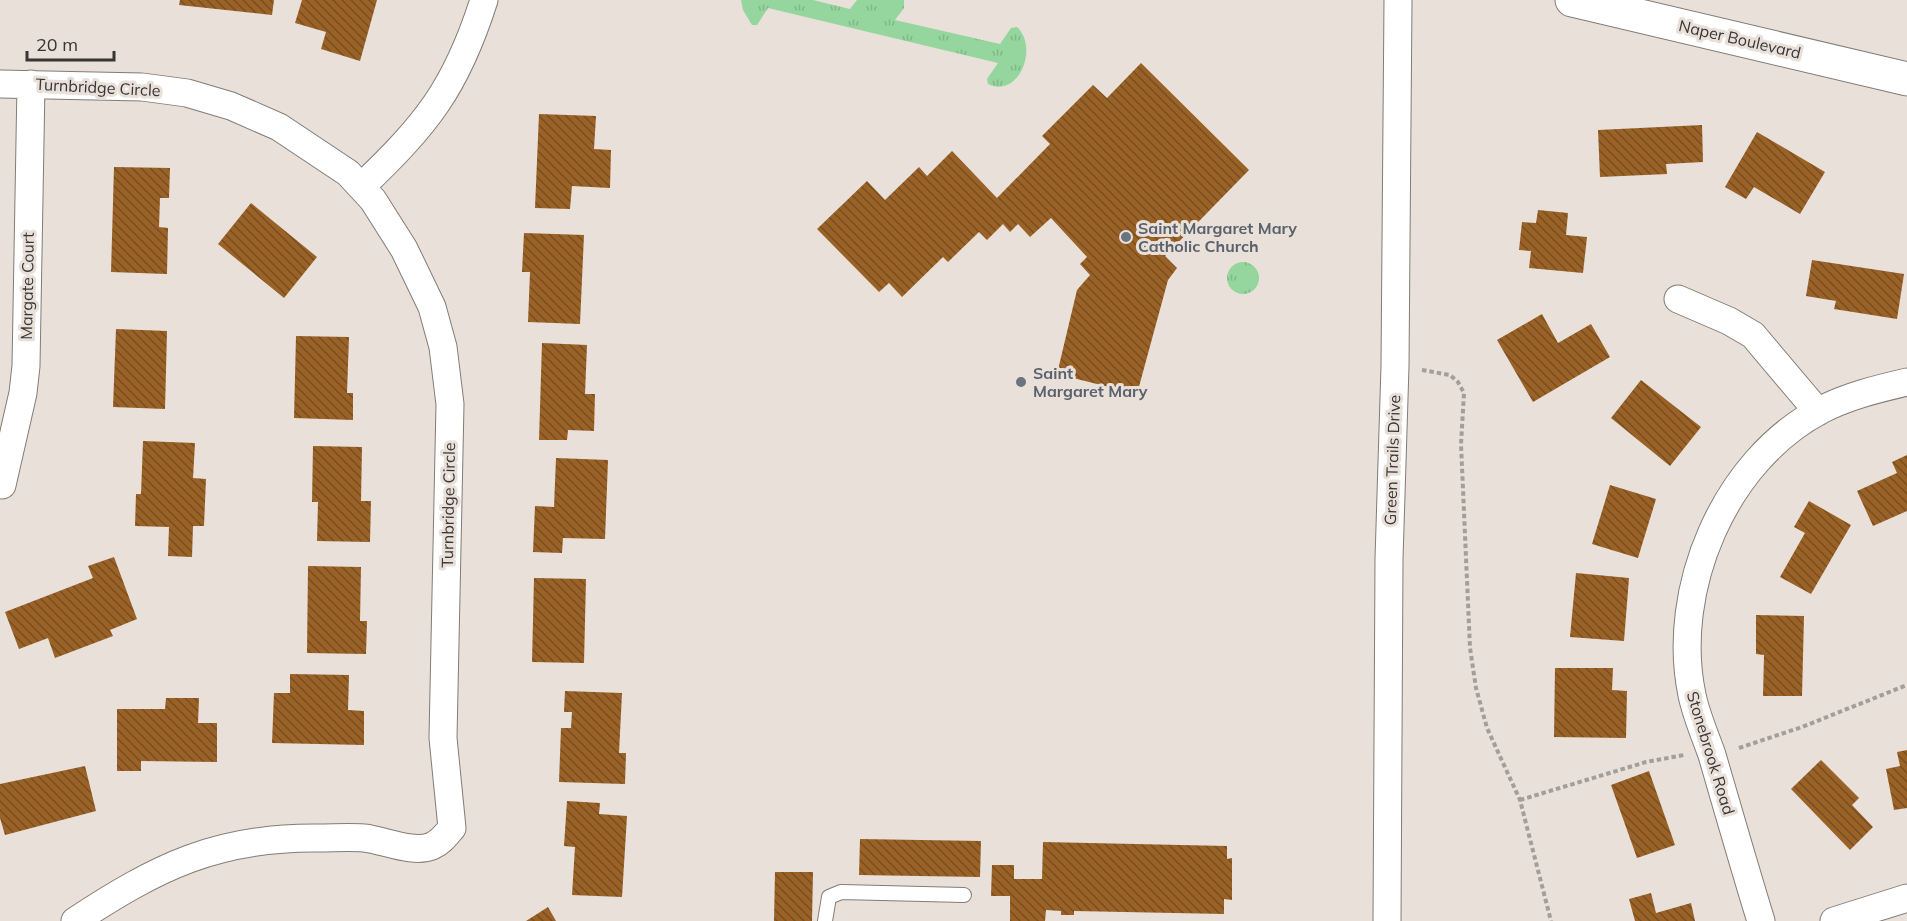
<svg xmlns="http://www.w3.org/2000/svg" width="1907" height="921" viewBox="0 0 1907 921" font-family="Mulish,sans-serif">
<defs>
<pattern id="grass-tufts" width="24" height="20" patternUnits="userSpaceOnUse" patternTransform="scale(1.5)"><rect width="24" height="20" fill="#94d69e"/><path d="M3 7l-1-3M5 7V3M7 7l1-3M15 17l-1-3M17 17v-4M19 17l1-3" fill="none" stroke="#80b889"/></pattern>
<pattern id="building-back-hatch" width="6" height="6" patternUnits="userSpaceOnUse" patternTransform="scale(1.5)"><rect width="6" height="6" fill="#9a6227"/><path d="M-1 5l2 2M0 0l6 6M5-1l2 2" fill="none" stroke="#784e21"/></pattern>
</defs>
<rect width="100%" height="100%" fill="#e8e0d9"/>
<path fill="url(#grass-tufts)" d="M741 0H813L850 9 857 0H904V8L895 20 1000 44 1011 28 1017 27C1039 47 1019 99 988 84L987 79 998 63 768 8 757 25H752L743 10Z
M1227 278a16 16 0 1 1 32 0a16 16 0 1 1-32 0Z"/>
<path fill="url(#building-back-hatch)" d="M180 0H274L272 15 179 5Z
M302 0H377L360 61 321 49 326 32 295 23Z
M1141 63 1249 170 1165 256 1177 268 1168 280 1137 394 1057 374 1077 290 1090 275 1080 264 1087 257 1051 218 1030 237 1018 224 1010 232 1003 224 987 240 979 232 948 262 943 257 902 297 889 283 879 292 817 229 867 181 885 200 919 167 927 176 952 151 997 198 1050 144 1042 136 1093 85 1107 98Z
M539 114 596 116 594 149 611 150 610 188 572 186 570 209 535 208Z
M1702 125 1703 162 1666 164 1667 174 1600 177 1598 130Z
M1757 132 1825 172 1800 214 1754 187 1746 199 1725 187Z
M114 167 170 168 169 198H160L159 227 168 228 167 274 111 272Z
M251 203 317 257 284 298 218 244Z
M1538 210 1568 213 1566 235 1587 237 1583 273 1529 268 1531 251 1519 250 1522 222 1536 223Z
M524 233 584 235 580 324 528 322 530 272H522Z
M1812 260 1904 274 1897 319 1834 309 1836 301 1806 296Z
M1542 314 1558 343 1591 324 1610 357 1533 402 1497 340Z
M116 329 167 331 165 409 113 407Z
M296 336 349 337 347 393H353V420L294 418Z
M542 343 587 345 585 394H595L594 431 568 430 567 440H539Z
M1641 380 1701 427 1670 466 1611 418Z
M143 441 195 443 193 478 206 479 204 526H193L192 557 168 556 169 527 135 526 136 494H141Z
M313 446 362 447 361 501H371L370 542 317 541 318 502H312Z
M1907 455V511L1873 526 1857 491 1897 473 1892 462Z
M556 458 608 460 605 539 563 538 562 553 533 552 535 506 554 507Z
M1610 485 1656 499 1638 558 1592 544Z
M1809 501 1851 525 1811 594 1780 577 1805 533 1794 527Z
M114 557 137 619 110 630 113 636 55 658 48 638 19 649 5 612 93 578 88 566Z
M308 566 361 567 360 621H367L366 654 307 653Z
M1576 573 1629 578 1624 641 1570 637Z
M534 578 586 579 584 663 532 662Z
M1756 615 1804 616 1802 696H1763L1764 655 1756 654Z
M1555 668H1613L1612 690 1627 691 1626 738 1554 737Z
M290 674 349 675 348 710 364 711V745L272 743 274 693H290Z
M565 691 622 693 619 753H626L625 784 559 782 561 728H571L572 712H564Z
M166 698H199L198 723H217V762L141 761V771H117V709H165Z
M1907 750V808L1894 810 1886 769 1900 766 1897 752Z
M1821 760 1859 798 1852 805 1873 827 1850 850 1791 789Z
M85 766 96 811 5 835 0 818V784Z
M1649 771 1675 845 1637 858 1611 785Z
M567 801 600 803 599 814 627 816 622 897 572 895 575 847 564 846Z
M860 839 981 841 980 877 859 875Z
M1043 842 1227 846V859L1232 858V900L1224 899V914L1074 911V915H1061V911L1046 910 1045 921H1010V896H991L992 865H1014V879H1042Z
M775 872H813L812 921H774Z
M1651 893 1656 913 1691 903 1695 921H1635L1629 899Z
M548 907 556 921H526Z"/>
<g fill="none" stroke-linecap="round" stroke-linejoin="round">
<defs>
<path id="lane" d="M825 921 829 897 841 892 964 895"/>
<path id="street" d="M0 84 142 87 187 93 231 106 279 127 348 173 373 200 404 249 432 307 443 347 450 404 443 738 452 828C446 835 441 842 432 846 413 854 384 840 364 838 349 837 333 838 318 838 217 837 157 867 75 921
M361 187C427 124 456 88 484 0
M1678 299 1729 321 1753 335 1818 412
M2 485 23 393 26 366 31 84
M1387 921 1389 559 1395 366 1398 0
M1761 921C1744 866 1728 810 1712 755 1705 735 1696 715 1692 695 1670 590 1724 461 1821 410 1848 396 1877 389 1907 382
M1834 921 1907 898"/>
<path id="secondary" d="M1572 0 1907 79"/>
</defs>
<use href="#lane" stroke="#837c76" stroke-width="16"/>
<use href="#street" stroke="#837c76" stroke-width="29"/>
<use href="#secondary" stroke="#837c76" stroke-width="35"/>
<path stroke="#a49e99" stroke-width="4" stroke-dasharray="4.5 3" stroke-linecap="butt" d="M1422 370 1450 375 1458 382 1464 393 1461 444 1470 648 1476 688 1487 728 1520 800 1551 921
M1739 748 1802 727 1907 685
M1520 800 1646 762 1684 755"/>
<use href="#lane" stroke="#fff" stroke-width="14"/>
<use href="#street" stroke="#fff" stroke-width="27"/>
<use href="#secondary" stroke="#fff" stroke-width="33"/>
</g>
<g fill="#6b7280" stroke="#e8e0d9" stroke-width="2">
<circle cx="1126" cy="237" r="6"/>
<circle cx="1021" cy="382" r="6"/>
</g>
<g text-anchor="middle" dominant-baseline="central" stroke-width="6" stroke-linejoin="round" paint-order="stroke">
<g font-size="16" fill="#383533" stroke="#e8e0d9">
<text transform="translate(1740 39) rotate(13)">Naper Boulevard</text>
<text transform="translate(98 87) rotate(3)">Turnbridge Circle</text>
<text transform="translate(27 286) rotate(-89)">Margate Court</text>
<text transform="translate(1392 460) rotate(-88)">Green Trails Drive</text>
<text transform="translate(448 505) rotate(-89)">Turnbridge Circle</text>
<text transform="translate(1711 753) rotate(73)">Stonebrook Road</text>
</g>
<g font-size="16" font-weight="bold" fill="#5b616d" stroke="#e8e0d9" text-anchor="start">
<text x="1138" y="228">Saint Margaret Mary<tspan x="1138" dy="18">Catholic Church</tspan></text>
<text x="1033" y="373">Saint<tspan x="1033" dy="18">Margaret Mary</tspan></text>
</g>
</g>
<path d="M27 51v9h87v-9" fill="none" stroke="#383533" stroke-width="3"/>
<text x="36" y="51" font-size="18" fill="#383533" stroke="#e8e0d9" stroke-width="4.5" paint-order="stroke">20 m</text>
</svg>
